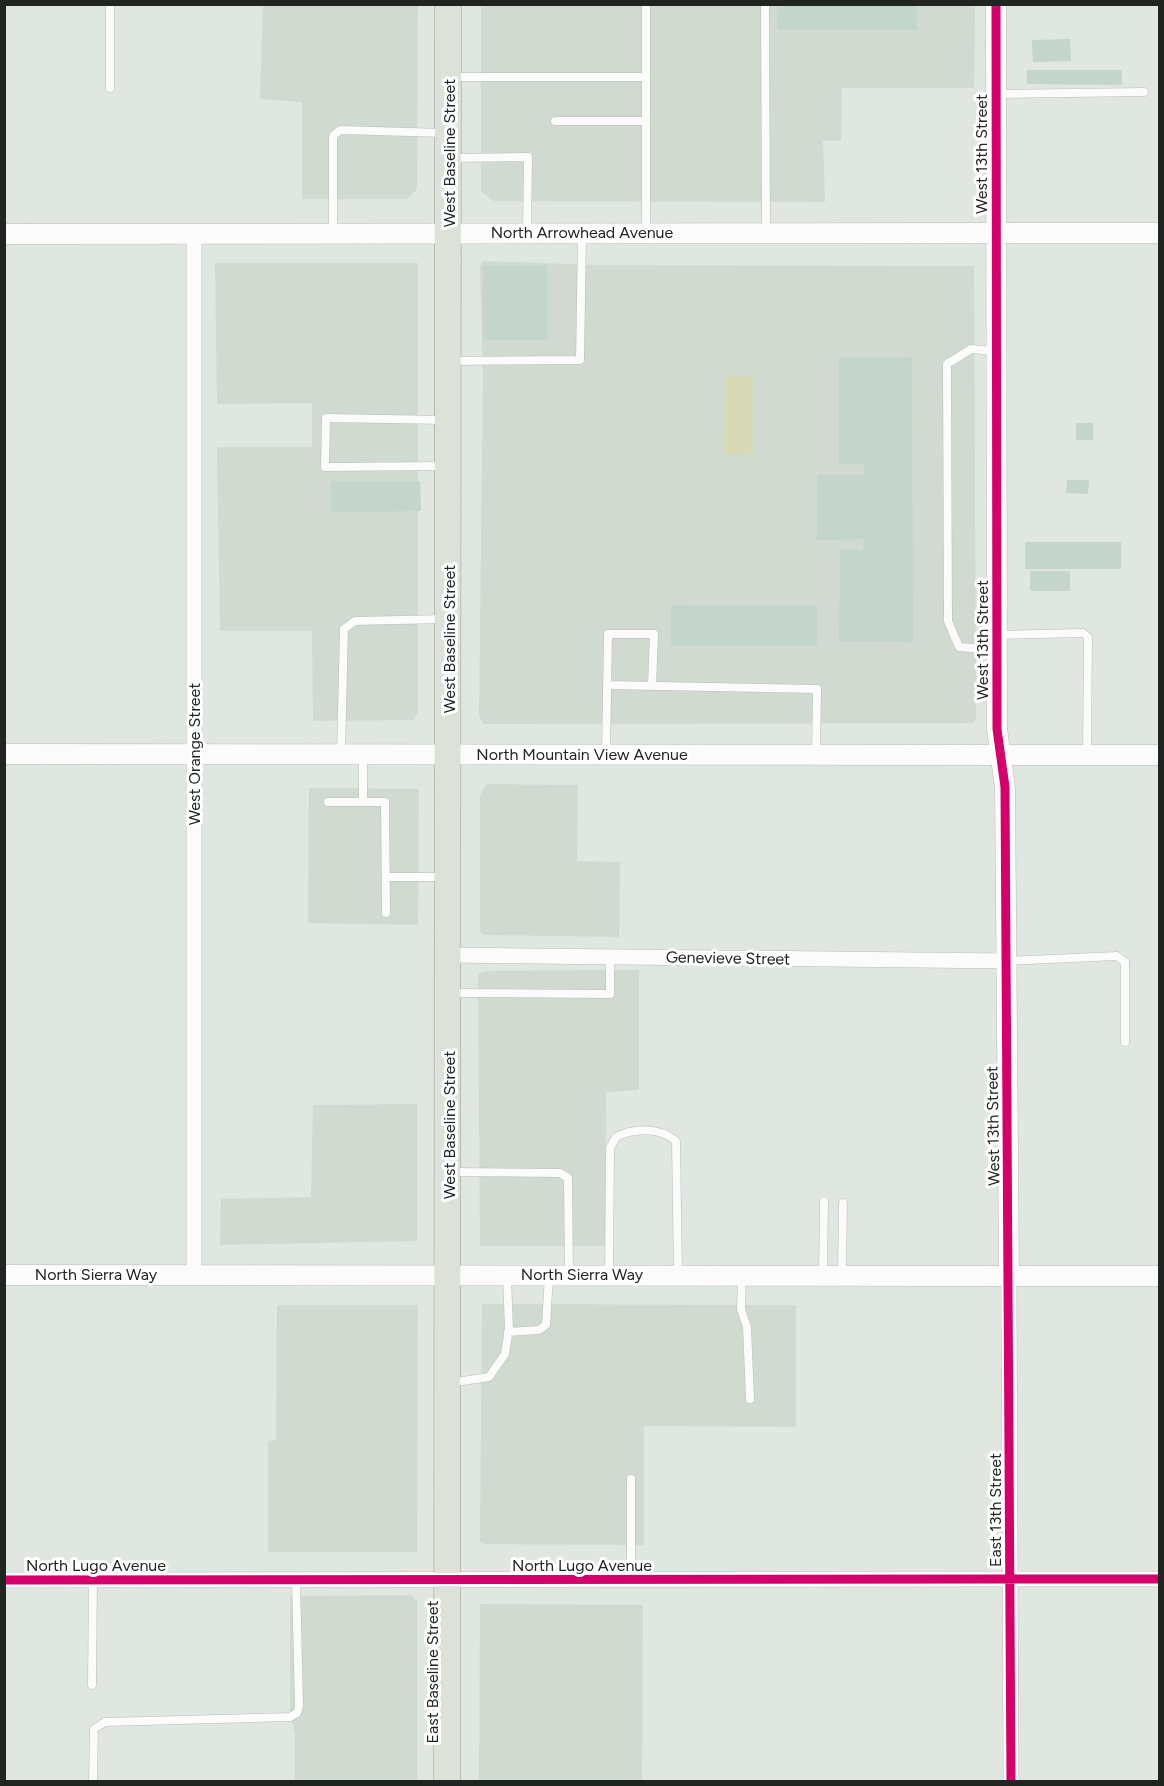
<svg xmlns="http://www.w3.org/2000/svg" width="1164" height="1786" viewBox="0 0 1164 1786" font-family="Figtree,sans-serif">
<rect width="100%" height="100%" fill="#e0e6e0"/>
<path fill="#d0dad0" d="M263 5H418L417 189 407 199H302V102L260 99Z
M481 5H975L974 88H842L841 141H823L825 202 494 201 481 191Z
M484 261 597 265 974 266 976 720 972 723 484 724 479 716 483 377 480 265Z
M215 263H418V712L413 720 313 721 312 631H220L217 447H312V403L217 404Z
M487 784 578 785 577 861 620 862 619 937 484 935 480 932V795Z
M309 788 419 789 418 925 308 923Z
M639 970V1090L606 1092 605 1246H480L478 974 486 971Z
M417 1104V1241L220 1245 221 1199 311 1197 313 1105Z
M482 1304 796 1305V1427L644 1426V1545L484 1544 480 1542Z
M277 1305H418L417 1552H268V1441L276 1440Z
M411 1595 417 1601V1781H295V1734L290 1711V1596Z
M480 1604 643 1605 642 1781H479Z"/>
<path fill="#d8dab6" d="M725 377H753L754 453 724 454Z"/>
<path fill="#c3d5cc" d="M778 4H917V30L777 29Z
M1070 39 1071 61 1033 62 1032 40Z
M1027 70H1122V85L1027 84Z
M483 265H547V340H483Z
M912 357 913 642 839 641 840 549 863 550 864 539 817 540V475H864V464H839V358Z
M1076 423H1093V440H1076Z
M1067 480H1089L1088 494 1066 493Z
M331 481H420L421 511 331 512Z
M1025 542H1121V569H1025Z
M1030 571H1070V591H1030Z
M671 605 817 606V646H671Z"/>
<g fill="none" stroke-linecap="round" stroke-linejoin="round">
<defs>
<path id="service" d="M110 4V88
M646 4V232
M765 4 766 232
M453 77H646
M996 94 1144 92
M555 121H646
M450 158 528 157 527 232
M333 232V136L340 130 444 133
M995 351 971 349 947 364 948 621 959 647 997 650
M450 361 580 360 582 235
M443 466 325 467 326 418 444 420
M998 635 1083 633 1088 637 1087 755
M607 685 817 689 816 753
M341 754 344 629 355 621 444 619
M606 754 608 634H654L652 686
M363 756V802H385L386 913
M328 802H363
M386 877H445
M1007 961 1117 956 1125 962V1042
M451 993 610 994V957
M451 1172 560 1173 568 1178 569 1274
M609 1274 610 1148 616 1137C634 1128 660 1127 676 1141L678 1275
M823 1275 824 1201
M842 1275 843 1203
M742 1276 741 1309 747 1327 750 1399
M508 1332 539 1330 546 1325 549 1276
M450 1383 489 1377 505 1354 509 1329 507 1277
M631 1580V1479
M92 1685 93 1580
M93 1782 94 1729 105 1722 290 1717 297 1713 299 1706 296 1580"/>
<path id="minor" d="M194 233V1274
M449 955 1007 961
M1009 1275 1011 1782
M4 1580 1160 1579"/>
<path id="tertiary" d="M996 4 997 729 1005 787 1009 1275
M4 234 1160 233
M4 754 1160 755
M4 1275 1160 1276"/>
<path id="primary" d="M447 1782 448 4"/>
</defs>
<use href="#service" stroke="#b8bdb8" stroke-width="9"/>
<use href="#minor" stroke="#b8bdb8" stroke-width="16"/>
<use href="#tertiary" stroke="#b8bdb8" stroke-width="21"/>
<use href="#primary" stroke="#949c8c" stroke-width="27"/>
<use href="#service" stroke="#fafbfa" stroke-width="8"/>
<use href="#minor" stroke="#fafbfa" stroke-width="15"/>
<use href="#tertiary" stroke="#fafbfa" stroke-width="20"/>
<use href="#primary" stroke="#dde2d8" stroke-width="26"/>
<defs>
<path id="cycleway" d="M996 4 997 729 1005 787 1011 1782
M4 1580 1160 1579"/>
</defs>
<use href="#cycleway" stroke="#fff" stroke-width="13"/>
<use href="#cycleway" stroke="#d6006c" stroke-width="9"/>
</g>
<g text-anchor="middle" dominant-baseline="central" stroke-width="6" stroke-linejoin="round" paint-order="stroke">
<g font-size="16" fill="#212522" stroke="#fff">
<text transform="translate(449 153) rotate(-90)">West Baseline Street</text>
<text transform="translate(981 154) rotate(-90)">West 13th Street</text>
<text x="582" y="232">North Arrowhead Avenue</text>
<text transform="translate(449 639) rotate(-90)">West Baseline Street</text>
<text transform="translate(982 640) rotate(-90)">West 13th Street</text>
<text transform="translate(194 754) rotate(-90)">West Orange Street</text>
<text x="582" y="754">North Mountain View Avenue</text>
<text transform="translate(728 958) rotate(1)">Genevieve Street</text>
<text transform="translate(449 1125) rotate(-90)">West Baseline Street</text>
<text transform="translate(993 1126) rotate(-91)">West 13th Street</text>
<text x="96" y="1274">North Sierra Way</text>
<text x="582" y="1274">North Sierra Way</text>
<text transform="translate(995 1510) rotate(-90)">East 13th Street</text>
<text x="96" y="1565">North Lugo Avenue</text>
<text x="582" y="1565">North Lugo Avenue</text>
<text transform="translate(432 1672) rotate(-90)">East Baseline Street</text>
</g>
</g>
<rect width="1164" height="1786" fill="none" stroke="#212522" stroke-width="12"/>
</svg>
